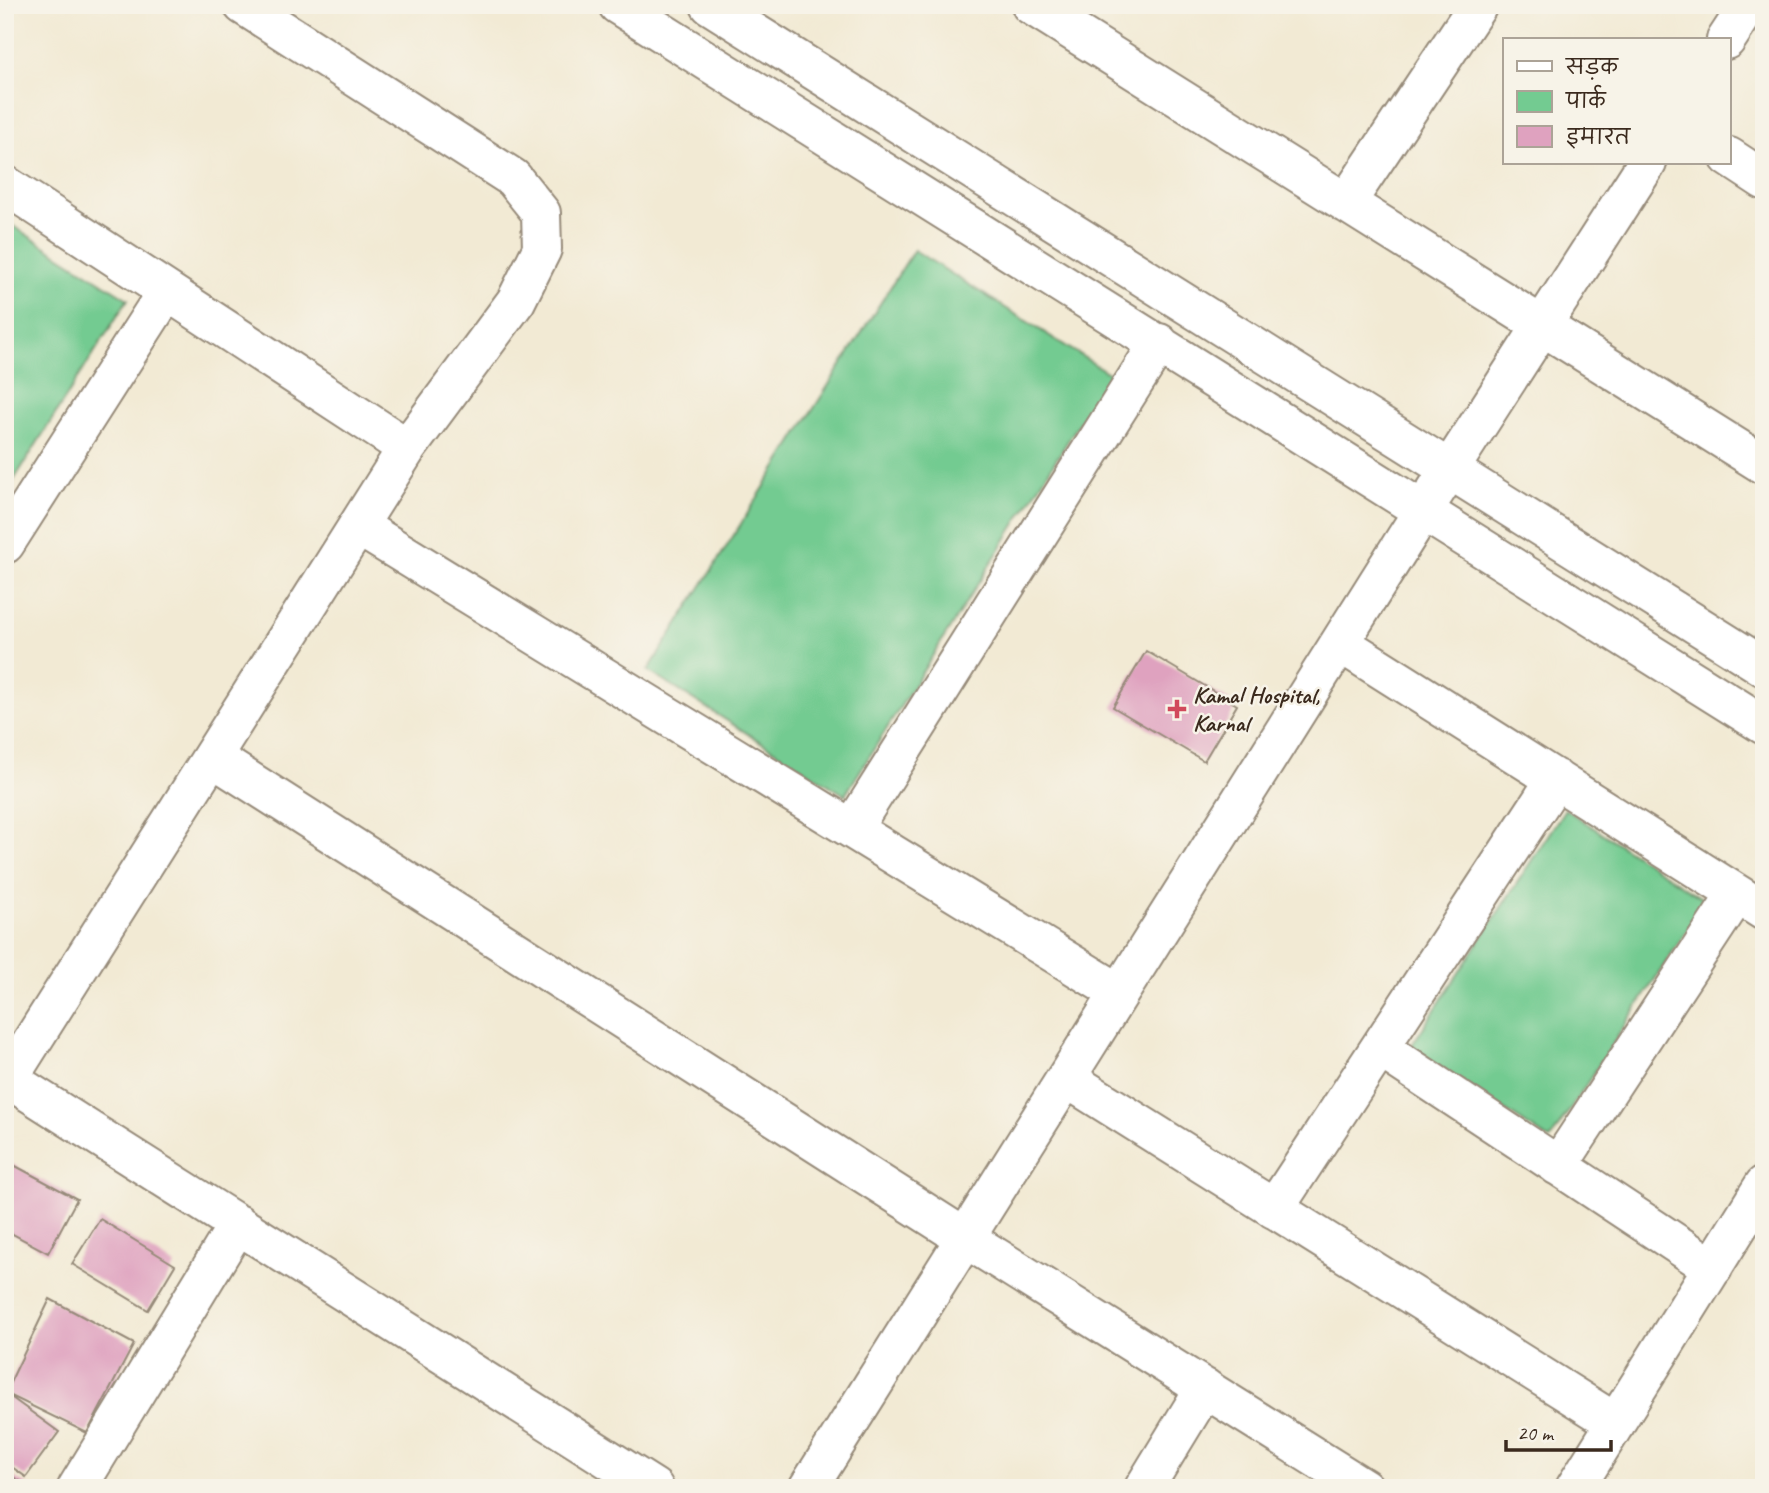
<svg xmlns="http://www.w3.org/2000/svg" width="1769" height="1493" viewBox="0 0 1769 1493" font-family="Caveat,'Playpen Sans Deva',sans-serif">
<rect width="100%" height="100%" fill="#f7f3e8"/>
<filter id="ink" filterUnits="userSpaceOnUse"><feTurbulence type="fractalNoise" baseFrequency=".0143" numOctaves="2"/><feDisplacementMap in="SourceGraphic" scale="14" xChannelSelector="R" yChannelSelector="G"/><feConvolveMatrix kernelMatrix="1 2 1 2 8 2 1 2 1" color-interpolation-filters="sRGB"/></filter>
<filter id="wash" filterUnits="userSpaceOnUse"><feTurbulence type="fractalNoise" baseFrequency=".00686" numOctaves="4" result="noise"/><feDisplacementMap in="SourceGraphic" scale="28" xChannelSelector="R" yChannelSelector="G"/><feGaussianBlur stdDeviation="1.57" result="paint"/><feColorMatrix in="noise" values="0 0 0 0 0 0 0 0 0 0 0 0 0 0 0 0 0 1.4 0 .05"/><feComposite in="paint" operator="in"/></filter>
<g filter="url(#wash)">
<rect width="100%" height="100%" fill="#f2ead4"/>
<path fill="#73cb91" stroke="#577a58" stroke-width="2" d="M5 221 128 299 5 494Z
M914 250 1110 374 845 795 648 671Z
M1565 809 1706 901 1550 1140 1410 1048Z"/>
<g id="blocks">
<path fill="#dfa2bf" d="M1146 651 1237 705 1204 761 1113 707Z
M10 1163 77 1199 48 1253 5 1230V1173Z
M100 1219 175 1265 148 1310 72 1264Z
M50 1299 134 1344 87 1433 5 1393Z
M5 1393 59 1432 26 1477 5 1462Z
M5 1472 31 1488H5Z"/>
</g>
</g>
<g filter="url(#ink)">
<use href="#blocks" fill-opacity="0" stroke="#968a79" stroke-width="2"/>
<g fill="none" stroke-linecap="round" stroke-linejoin="round">
<defs>
<path id="minor" d="M618 5 1764 725
M710 5 1764 667
M1031 5 1764 465
M1726 40 1749 5
M1729 157 1764 180
M5 185 407 448
M1346 203 1478 5
M358 526 1119 993
M5 544 167 291
M1340 643 1764 911
M212 757 965 1238 1364 1488
M852 829 1159 343
M1380 1048 1713 1268
M5 1077 654 1488
M1066 1078 1616 1423
M5 1084 407 448 516 301 542 249 541 213 513 178 243 5
M1558 1166 1737 894
M1274 1209 1556 779
M77 1488 238 1224
M808 1488 1424 509 1647 163
M1144 1488 1205 1388
M1575 1488 1764 1185"/>
</defs>
<use href="#minor" stroke="#968a79" stroke-width="42"/>
<use href="#minor" stroke="#fff" stroke-width="38"/>
</g>
</g>
<path fill="#d1495b" stroke="#f7f3e8" stroke-width="2.5" d="M1173.5 698.5h7v7h7v7h-7v7h-7v-7h-7v-7h7z"/>
<g text-anchor="middle" dominant-baseline="central" stroke-width="5" stroke-linejoin="round" paint-order="stroke">
<g font-size="24" font-weight="bold" fill="#3b2a1e" stroke="#f7f3e8" text-anchor="start">
<text x="1193" y="695">Kamal Hospital,<tspan x="1193" dy="28">Karnal</tspan></text>
</g>
</g>
<rect width="1769" height="1493" fill="none" stroke="#f7f3e8" stroke-width="28"/>
<rect x="1503" y="38" width="228" height="126" fill="#f7f3e8" stroke="#aca397" stroke-width="2"/>
<rect x="1517" y="61" width="35" height="10" fill="#ffffff" stroke="#aca397" stroke-width="2"/>
<text x="1566" y="74" font-size="21" fill="#3b2a1e">सड़क</text>
<rect x="1517" y="91" width="35" height="21" fill="#73cb91" stroke="#aca397" stroke-width="2"/>
<text x="1566" y="108" font-size="21" fill="#3b2a1e">पार्क</text>
<rect x="1517" y="126" width="35" height="21" fill="#dfa2bf" stroke="#aca397" stroke-width="2"/>
<text x="1566" y="144" font-size="21" fill="#3b2a1e">इमारत</text>
<path d="M1506 1440v10h105v-10" fill="none" stroke="#3b2a1e" stroke-width="3.5"/>
<text x="1517" y="1440" font-size="21" fill="#3b2a1e" stroke="#f7f3e8" stroke-width="5" paint-order="stroke">20 m</text>
</svg>
